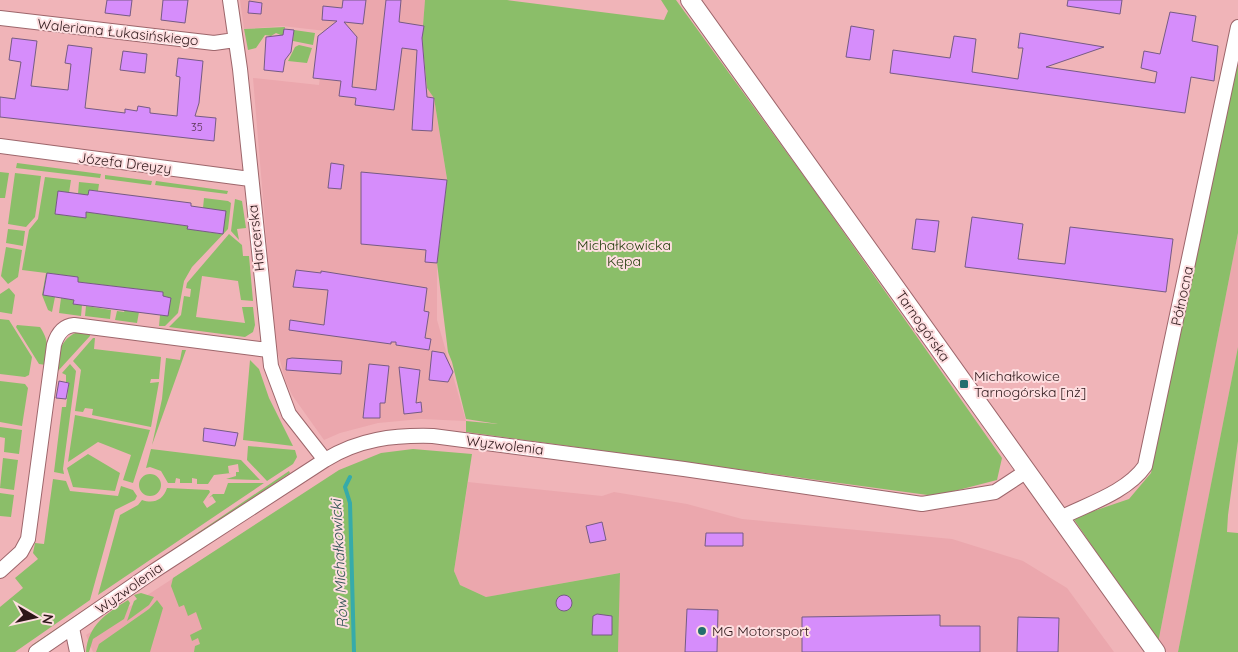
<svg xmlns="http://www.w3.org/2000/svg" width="1238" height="652" viewBox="0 0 1238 652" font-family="Quicksand,sans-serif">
<rect width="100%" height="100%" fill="#f0b4b8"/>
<path fill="#eba7ad" d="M240 0H425L422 38 427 88 434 98 447 180 437 263V320L466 421 421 419 378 423 340 433 324 440 292 395 286 382 275 343 253 78 319 85 326 31 282 26 244 29Z
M1238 233V347L1182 632 1178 652H1167L1158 643Z
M468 482 602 496 614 492 687 504 742 519 952 539 1023 561 1067 588 1114 652H618L619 573 486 597 460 585 454 571Z
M212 553 238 652H93L86 635Z"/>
<path fill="#8bbe69" d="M425 0H507L664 20 668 11 661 0H676L816 193 1002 458 997 480 935 496 466 432V421L498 424 466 419 452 362 448 352 437 263 447 179 434 98 427 88 422 38Z
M285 27 283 36 276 33 271 36 265 35 256 48 248 50 244 29Z
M294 30 315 33 313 45 293 41Z
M299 45 312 48 307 63 288 61 295 47Z
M1238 49V233L1158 643 1073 518 1129 499 1151 473Z
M17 163 101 174 100 178 16 168Z
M0 172 9 173 5 198H0Z
M15 173 41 176 35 217 26 227 8 224Z
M105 175 152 181 151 185 105 179Z
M45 177 71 180 69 193 58 192 55 214 86 218V212L188 226V229L222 234 203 208 204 198 228 201 231 203 228 229 192 267 184 281 178 313 165 326H159L160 315 168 316 171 298 163 296V292L78 282 77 277 47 273 43 295 55 297 52 312 48 310 42 295 46 273 22 270 29 230 38 219Z
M156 181 228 191 227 194 155 185Z
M79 182 99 184 98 191 90 190 88 195 78 194Z
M235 199 242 201 246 228 237 229 239 240 231 231Z
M8 229 25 231 23 246 6 243Z
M229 234 242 245 243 256H249L253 301 241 300 238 281 202 276 196 317 245 323 242 307H253L255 325 253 332 245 337 169 327 181 315 184 296 190 297 191 289 186 288 187 283Z
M6 247 22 250 18 277 8 284 1 276Z
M9 288 15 295 12 314 0 312V294Z
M61 298 74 300 73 304 82 305 81 316 59 313Z
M86 306 111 310 110 319 85 316Z
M125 310 139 312 137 323 115 320 117 311 124 312Z
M0 319 9 320 32 357 29 375 25 377 0 374Z
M17 325 40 327C49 340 48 350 46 365L39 364 16 327Z
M78 332 90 334V336L58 371C55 356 62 337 78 332Z
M93 338H95L94 349 161 357 159 379H151L150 383 159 382 151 427 92 415 93 409 85 408 83 412 75 411 81 370 73 361Z
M1238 347V441L1228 515 1227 532 1238 533V652H1178Z
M182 350H186L152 445 162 399 166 358 180 360Z
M250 360 259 369 269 398 293 446 243 440Z
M70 364 76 371 63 469 64 474 54 472 62 407H66L69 382H66V375L62 373Z
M0 381 25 384 28 388 22 426 0 422Z
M75 415 150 430 133 483 123 480 131 455 98 442 68 462Z
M0 427 22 430 19 454 4 452 5 438 0 437Z
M248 446 295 450 297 457 293 464 267 481 247 460Z
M151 449 241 460 260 480 226 479 236 476V472H239L238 464 228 466 229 473H231L214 475 208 484H197V479L192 478V483H180V479L176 478 175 483H168L161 471 150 467 146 468Z
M413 449 472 454 454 571 460 585 486 597 620 573 618 652H194L195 646 200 644 198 638 192 641 190 635 202 629 196 612 188 616 184 605 179 607 171 586 173 578 339 470 381 453Z
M88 454 120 473 115 491 73 487 67 468Z
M3 458 18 460 14 490 0 488Z
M289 471 290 473 34 646 32 645Z
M139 485a11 11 0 1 1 22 0a11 11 0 1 1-22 0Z
M53 479 66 481 70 491 118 496 121 486 133 490 137 496 135 500 115 510 90 600 15 652H0V607L23 588 15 578 38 559 33 553 35 543 44 544Z
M228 483H264L98 595 120 515 138 505 142 500C154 504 163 500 167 488L209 490 210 492 203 502 207 508 216 502 212 496 209 498 213 494H224Z
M0 493 14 495 11 517 0 516Z
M141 593 154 597 149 605 127 621 134 601 137 599 134 595Z
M128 600 130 603 124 619 93 639 89 652H86C88 625 107 613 128 600Z
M157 600 163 608 150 652H96L99 644 149 609Z"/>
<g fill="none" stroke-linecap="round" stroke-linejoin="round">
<path stroke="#36abaa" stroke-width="4" d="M350 477 345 487 350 503 354 652"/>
</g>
<path fill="#d68dfb" stroke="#765b84" d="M107 0H132L130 16 105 13Z
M163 0H188L185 23 161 20Z
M343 0H366L363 24 344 22 357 37 352 87 376 90 386 0H401L399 22 424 26 422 38 427 97 434 98 432 131 412 130 417 50 402 48 394 110 355 105 356 98 339 96 341 81 313 78 318 36 337 21 322 20 323 6 342 8Z
M1068 0H1122L1120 14 1067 6Z
M249 1 262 3 261 14 248 13Z
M1170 12 1196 16 1192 41 1218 46 1214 81 1191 77 1185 113 890 73 893 50 950 58 954 36 976 39 972 72 1018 79 1023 48H1018L1020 33 1104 47 1046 67 1155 83 1157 72 1141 68 1144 51 1160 54Z
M851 26 874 30 870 60 846 57Z
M284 29 294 30 291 52 285 60 283 72 264 70 266 37 283 35Z
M12 38 37 41 31 86 68 90 71 64 65 63 68 45 92 48 85 108 125 113V109L137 111 138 106 150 108V113L177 116 180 77 176 76 178 58 203 61 199 103 195 116 216 118 214 141 0 117V97L15 99 21 62 9 60Z
M123 51 147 54 145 73 120 70Z
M331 163 344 165 341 189 328 188Z
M361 172 447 180 437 263 425 262 426 250 361 244Z
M89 190 191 203V206L226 211 223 234 187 229 188 226 86 212V218L55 214 58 191 88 195Z
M972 217 1023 224 1018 259 1065 264 1070 227 1173 239 1166 292 965 267Z
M916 219 939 221 935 252 912 249Z
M296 270 321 273V271L427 288 424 311 429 312 425 338 431 339 429 350 396 345V342H391V344L289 330 290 320 324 325 328 290 293 287Z
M47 273 78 277V282L163 292V296L171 298 168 316 73 304 74 300 43 295Z
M432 351 444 353 453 372 448 382 429 380Z
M292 358 342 361 341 374 286 370 287 359Z
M369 364 389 366 385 403H380V418H363Z
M399 367 420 370 416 403 421 402 422 412 404 414Z
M59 381 69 383 66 399 56 398Z
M204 428 238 433 235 446 203 441Z
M602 522 606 540 590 543 586 526Z
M706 533H743V546H705Z
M556 603a8 8 0 1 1 16 0a8 8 0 1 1-16 0Z
M687 609 718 610 717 652H685Z
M597 614 612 616V635H592L593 616Z
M940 615V626H980V652H802V617Z
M1018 617 1059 618 1058 652H1017Z"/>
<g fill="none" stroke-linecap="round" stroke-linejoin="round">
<defs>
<path id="minor" d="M230 0 240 69 271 366 289 414 325 460
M0 18 214 43 235 40
M0 146 250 179
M1060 518C1088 504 1127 492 1145 466L1238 27
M0 571 21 552 28 539 54 345C57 335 62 326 74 325L268 350
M72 628 77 652
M36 652 154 571 325 460C359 439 393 435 433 436L684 469 922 504 995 492 1027 471"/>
<path id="tertiary" d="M690 0 1156 652"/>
</defs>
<use href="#minor" stroke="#9d666b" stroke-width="16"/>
<use href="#tertiary" stroke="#9d666b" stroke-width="20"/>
<use href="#minor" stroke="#fff" stroke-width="14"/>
<use href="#tertiary" stroke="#fff" stroke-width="18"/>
</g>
<g fill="#226e6d" stroke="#fedee0" stroke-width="2">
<rect x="959" y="379" width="10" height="10" rx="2.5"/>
<circle cx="702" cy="631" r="5"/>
</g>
<g text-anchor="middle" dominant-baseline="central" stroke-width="4" stroke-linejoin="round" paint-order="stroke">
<g font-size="11" fill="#573452">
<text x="197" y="127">35</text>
</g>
<g font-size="14" fill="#2d1719" stroke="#fedee0">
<text transform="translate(118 32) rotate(6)">Waleriana Łukasińskiego</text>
<text transform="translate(125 163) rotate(7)">Józefa Dreyzy</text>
<text transform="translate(256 238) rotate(-96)">Harcerska</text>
<text transform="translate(1182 296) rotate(-78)">Północna</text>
<text transform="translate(923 326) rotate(55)">Tarnogórska</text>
<text transform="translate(505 445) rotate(7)">Wyzwolenia</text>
<text transform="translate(129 588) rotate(-35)">Wyzwolenia</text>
</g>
<g font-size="14" fill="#1f3908" stroke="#fedee0">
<text x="624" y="245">Michałkowicka<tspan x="624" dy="16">Kępa</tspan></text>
</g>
<g font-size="14" fill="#2d1719" stroke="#fedee0" text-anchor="start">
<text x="974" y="376">Michałkowice<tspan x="974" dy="16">Tarnogórska [nż]</tspan></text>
<text x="712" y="631">MG Motorsport</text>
</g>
<g font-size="15" font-style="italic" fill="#355" stroke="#fedee0">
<text transform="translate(339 564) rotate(-93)">Rów Michałkowicki</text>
</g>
</g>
<g transform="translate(35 617) rotate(99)" stroke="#fedee0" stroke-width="4" paint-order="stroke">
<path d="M0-4L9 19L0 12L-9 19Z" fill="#2d1719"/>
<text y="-8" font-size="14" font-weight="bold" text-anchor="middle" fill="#2d1719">N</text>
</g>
</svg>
